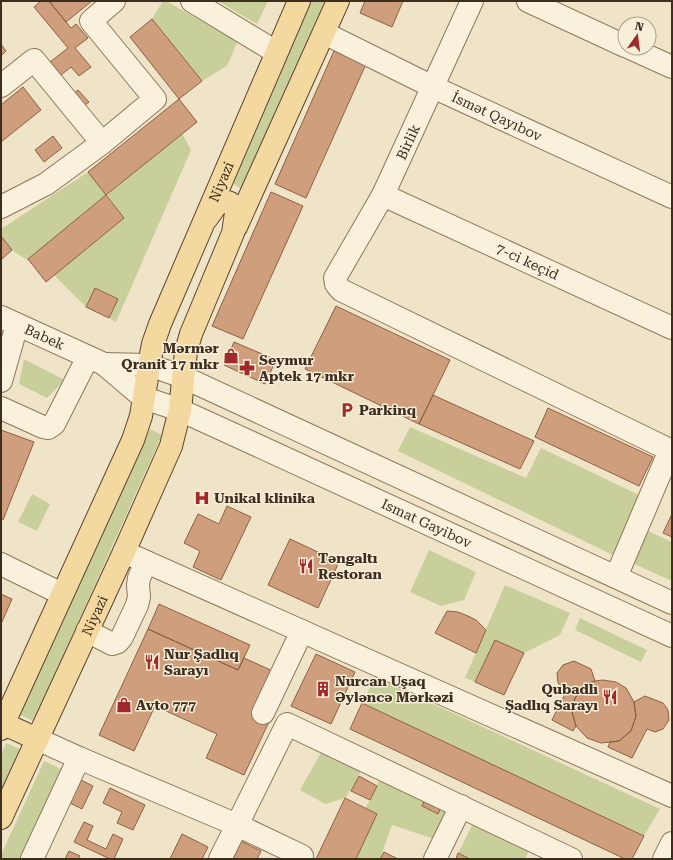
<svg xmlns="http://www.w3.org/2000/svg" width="673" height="860" viewBox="0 0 673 860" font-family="'Roboto Serif',serif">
<rect width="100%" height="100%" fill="#f0e4c8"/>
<path fill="#c9cf9b" d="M163 1H166L238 41 227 66 202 81 152 19Z
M218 1H268L257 24Z
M311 1H325L242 190 233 183Z
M182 133 191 150 116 322 109 318 118 299 95 288 86 307 54 275 124 218 107 195 30 262 12 250 1 236V229L88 172 107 195Z
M24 359 65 380 47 398 19 384Z
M410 427 526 478 541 448 639 495 615 556 398 451Z
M150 429 162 435 34 721 20 715Z
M32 494 50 504 37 531 18 522Z
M648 531 672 542V581L632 563Z
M429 550 476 572 464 600 441 606 410 592Z
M505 585 570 613 560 635 524 653 495 640 475 682 465 678Z
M580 618 647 650 641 662 575 630Z
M375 677 660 809 644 836 362 703Z
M327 742 366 761 351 790 345 798 325 804 300 790Z
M6 743 20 749 1 790V755Z
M44 761 61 769 20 859H1V855Z
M384 770 429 791 422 806 437 814 442 805 454 803 434 839 392 825 380 859H356L377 814 365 808 370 800Z
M478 814 533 841 525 859H470L458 853Z"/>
<path fill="#cf9f7d" stroke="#8d5f41" d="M41 1H49L71 28 76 24 88 38 75 48 91 67 79 76 71 67 61 75 50 62 68 48 34 7Z
M49 1H92L66 22Z
M365 1H403L392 27 360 13Z
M152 19 202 81 179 99 130 37Z
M1 44 6 51 1 56Z
M334 51 366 64 306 198 275 184Z
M23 87 41 110 1 142V105Z
M78 90 89 102 81 108 71 96Z
M179 99 197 122 106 195 88 172Z
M53 136 62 148 44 162 35 150Z
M271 192 303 206 243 339 212 326Z
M106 195 124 218 46 282 28 259Z
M1 236 12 250 1 260Z
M95 288 118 299 109 318 86 307Z
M336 306 450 360 419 424 305 369Z
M234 342 276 360 265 384 224 365Z
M433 395 534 441 520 469 419 424Z
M548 408 653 457 639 486 535 437Z
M1 430 34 442 3 520 1 519Z
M227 506 251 517 221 580 193 567 200 551 184 543 198 514 219 524Z
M672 514V537L663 533Z
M290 539 339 562 318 608 268 585Z
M1 594 12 599 1 624Z
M159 604 250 645 238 670 148 629Z
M447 611 458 612 468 616 476 620 486 630 476 653 435 633Z
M148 629 238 670 244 658 275 672 254 718 268 724 244 775 206 758 217 734 155 706 134 751 99 735Z
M495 640 524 653 504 695 475 682Z
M316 654 355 672 331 724 291 706Z
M574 661 591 669 595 681 586 684 575 698 572 712 576 726 573 731 552 720 567 690 558 683 557 673 563 665Z
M603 680 616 682 626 688 634 702 636 716 631 731 619 741 601 743 587 738 576 726 572 712 575 698 586 684 595 681Z
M645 696 663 703 668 710 669 720 663 729 655 732 647 729 632 758 608 747 610 742 619 741 631 731 636 716 634 702Z
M362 703 644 836 632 859H625L350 729Z
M359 776 377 786 370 800 351 791Z
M81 780 93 786 82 809 70 803Z
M110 788 145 805 133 830 117 823 122 812 103 803Z
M426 797 442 805 438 814 422 806Z
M345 798 377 814 356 859H316Z
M84 822 93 826 87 840 106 849 113 834 123 839 114 859H110L74 842Z
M182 834 208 847 202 859H170Z
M241 841 261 851 257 859H233Z
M69 851 80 856 78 859H65Z
M384 852 398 859H380Z
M458 853 470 859H456Z"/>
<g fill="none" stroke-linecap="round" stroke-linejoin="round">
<defs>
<g id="minor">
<path d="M192 1 276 52"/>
<path d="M472 1 383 195 335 278 336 284 341 290 672 451"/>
<path d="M528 1 625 46"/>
<path id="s1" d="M324 33 433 87 672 197"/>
<path d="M630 48 672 67"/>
<path d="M1 86 34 60 102 143 155 99 91 21 114 1"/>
<path id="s2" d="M383 195 672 328"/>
<path d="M1 207 46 184 102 143"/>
<path id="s3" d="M1 317 104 364 144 398 180 410 250 442 672 636"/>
<path d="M104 364 149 365 183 377 672 603"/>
<path d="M1 381 17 325"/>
<path d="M1 408 43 427 48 428 54 424 88 357"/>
<path d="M124 552 672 796"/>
<path d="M1 564 62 594"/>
<path d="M616 577 670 450"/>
<path d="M87 631 112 644 118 642 122 637 137 605 139 597 138 585 139 578 146 562"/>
<path d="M263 713 302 631"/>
<path d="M79 758 237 825 287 724 571 859"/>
<path d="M32 859 79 758 37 739"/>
<path d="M220 859 237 825 302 856 301 859"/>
<path d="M435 859 461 806"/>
<path d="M664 859 672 843"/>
</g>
<g id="major">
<path d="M236 227 338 1"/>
<path d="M4 724 37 739"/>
<path id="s4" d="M1 729 133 440 141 416 149 365 153 344 160 324 299 1"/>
<path id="s5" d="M1 818 124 552 171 446 180 410 186 351 191 334 233 233 236 213 235 207 230 203 224 201 217 204 207 218"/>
</g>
</defs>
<use href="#minor" stroke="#8d765c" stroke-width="24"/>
<use href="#major" stroke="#5b4430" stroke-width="24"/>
<use href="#minor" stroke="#faf1dc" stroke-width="22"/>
<use href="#major" stroke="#f3d9a0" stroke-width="22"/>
</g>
<defs>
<symbol id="shop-bare" viewBox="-9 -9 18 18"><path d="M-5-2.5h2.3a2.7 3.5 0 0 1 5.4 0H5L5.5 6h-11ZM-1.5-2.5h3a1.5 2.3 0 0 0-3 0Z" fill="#9e2a2b" stroke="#f7eed8" stroke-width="2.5" paint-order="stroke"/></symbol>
<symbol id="pharmacy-bare" viewBox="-9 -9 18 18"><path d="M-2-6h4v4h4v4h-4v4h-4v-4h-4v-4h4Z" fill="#9e2a2b" stroke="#f7eed8" stroke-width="2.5" paint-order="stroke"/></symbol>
<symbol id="parking-bare" viewBox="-9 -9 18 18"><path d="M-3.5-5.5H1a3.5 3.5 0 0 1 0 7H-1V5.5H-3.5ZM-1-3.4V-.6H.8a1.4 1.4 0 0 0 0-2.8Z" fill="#9e2a2b" stroke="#f7eed8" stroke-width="2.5" paint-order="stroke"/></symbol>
<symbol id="hospital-bare" viewBox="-9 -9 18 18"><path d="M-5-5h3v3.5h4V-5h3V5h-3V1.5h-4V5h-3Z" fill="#9e2a2b" stroke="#f7eed8" stroke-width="2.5" paint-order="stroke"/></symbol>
<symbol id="restaurant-bare" viewBox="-9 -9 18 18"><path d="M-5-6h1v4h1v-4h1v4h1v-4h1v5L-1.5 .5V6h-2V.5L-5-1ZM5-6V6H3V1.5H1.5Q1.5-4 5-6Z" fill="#9e2a2b" stroke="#f7eed8" stroke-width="2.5" paint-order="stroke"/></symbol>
<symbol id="building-bare" viewBox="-9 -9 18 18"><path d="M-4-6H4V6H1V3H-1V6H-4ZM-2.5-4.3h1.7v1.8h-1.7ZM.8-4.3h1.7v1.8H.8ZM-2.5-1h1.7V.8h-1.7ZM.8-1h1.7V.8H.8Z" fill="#9e2a2b" stroke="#f7eed8" stroke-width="2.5" paint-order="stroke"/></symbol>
</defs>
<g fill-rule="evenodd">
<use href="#shop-bare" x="220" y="345" width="22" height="22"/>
<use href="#pharmacy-bare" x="236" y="357" width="22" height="22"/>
<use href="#parking-bare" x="336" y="399" width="22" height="22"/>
<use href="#hospital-bare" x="191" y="487" width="22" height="22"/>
<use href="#restaurant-bare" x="295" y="555" width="22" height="22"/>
<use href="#restaurant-bare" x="141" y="651" width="22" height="22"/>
<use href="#building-bare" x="312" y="678" width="22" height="22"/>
<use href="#restaurant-bare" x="599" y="686" width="22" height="22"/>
<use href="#shop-bare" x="113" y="694" width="22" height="22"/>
</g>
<g text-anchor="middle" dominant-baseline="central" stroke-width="3" stroke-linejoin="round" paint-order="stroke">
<g font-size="14" fill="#3d2e20" stroke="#f7eed8">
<text stroke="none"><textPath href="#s1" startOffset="192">İsmət Qayıbov</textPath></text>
<text transform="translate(408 142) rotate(-65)">Birlik</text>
<text stroke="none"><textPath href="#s4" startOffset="592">Niyazi</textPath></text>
<text stroke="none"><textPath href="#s2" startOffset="159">7-ci keçid</textPath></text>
<text stroke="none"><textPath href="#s3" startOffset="48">Babek</textPath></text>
<text stroke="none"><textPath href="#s3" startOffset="475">Ismat Gayibov</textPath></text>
<text stroke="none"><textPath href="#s5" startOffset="223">Niyazi</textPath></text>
</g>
<g font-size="14" font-weight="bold" fill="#3d2e20" stroke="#f7eed8" text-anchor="start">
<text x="219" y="348" text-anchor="end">Mərmər<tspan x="219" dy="16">Qranit 17 mkr</tspan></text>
<text x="259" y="360">Seymur<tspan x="259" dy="16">Aptek 17 mkr</tspan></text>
<text x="359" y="410">Parkinq</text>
<text x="214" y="498">Unikal klinika</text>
<text x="318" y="558">Tәngaltı<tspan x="318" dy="16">Restoran</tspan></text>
<text x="164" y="654">Nur Şadlıq<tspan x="164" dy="16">Sarayı</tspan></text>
<text x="335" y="681">Nurcan Uşaq<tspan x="335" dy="16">Əyləncə Mərkəzi</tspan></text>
<text x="598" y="689" text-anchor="end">Qubadlı<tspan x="598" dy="16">Şadlıq Sarayı</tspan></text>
<text x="136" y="705">Avto 777</text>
</g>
</g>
<rect width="673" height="860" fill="none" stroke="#3d2e20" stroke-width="4"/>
<g transform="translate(637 36) rotate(14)"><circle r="19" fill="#f7eed8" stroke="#ada18e"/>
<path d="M0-3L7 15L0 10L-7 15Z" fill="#9e2a2b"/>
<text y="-6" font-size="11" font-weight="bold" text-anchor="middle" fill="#3d2e20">N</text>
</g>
</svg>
